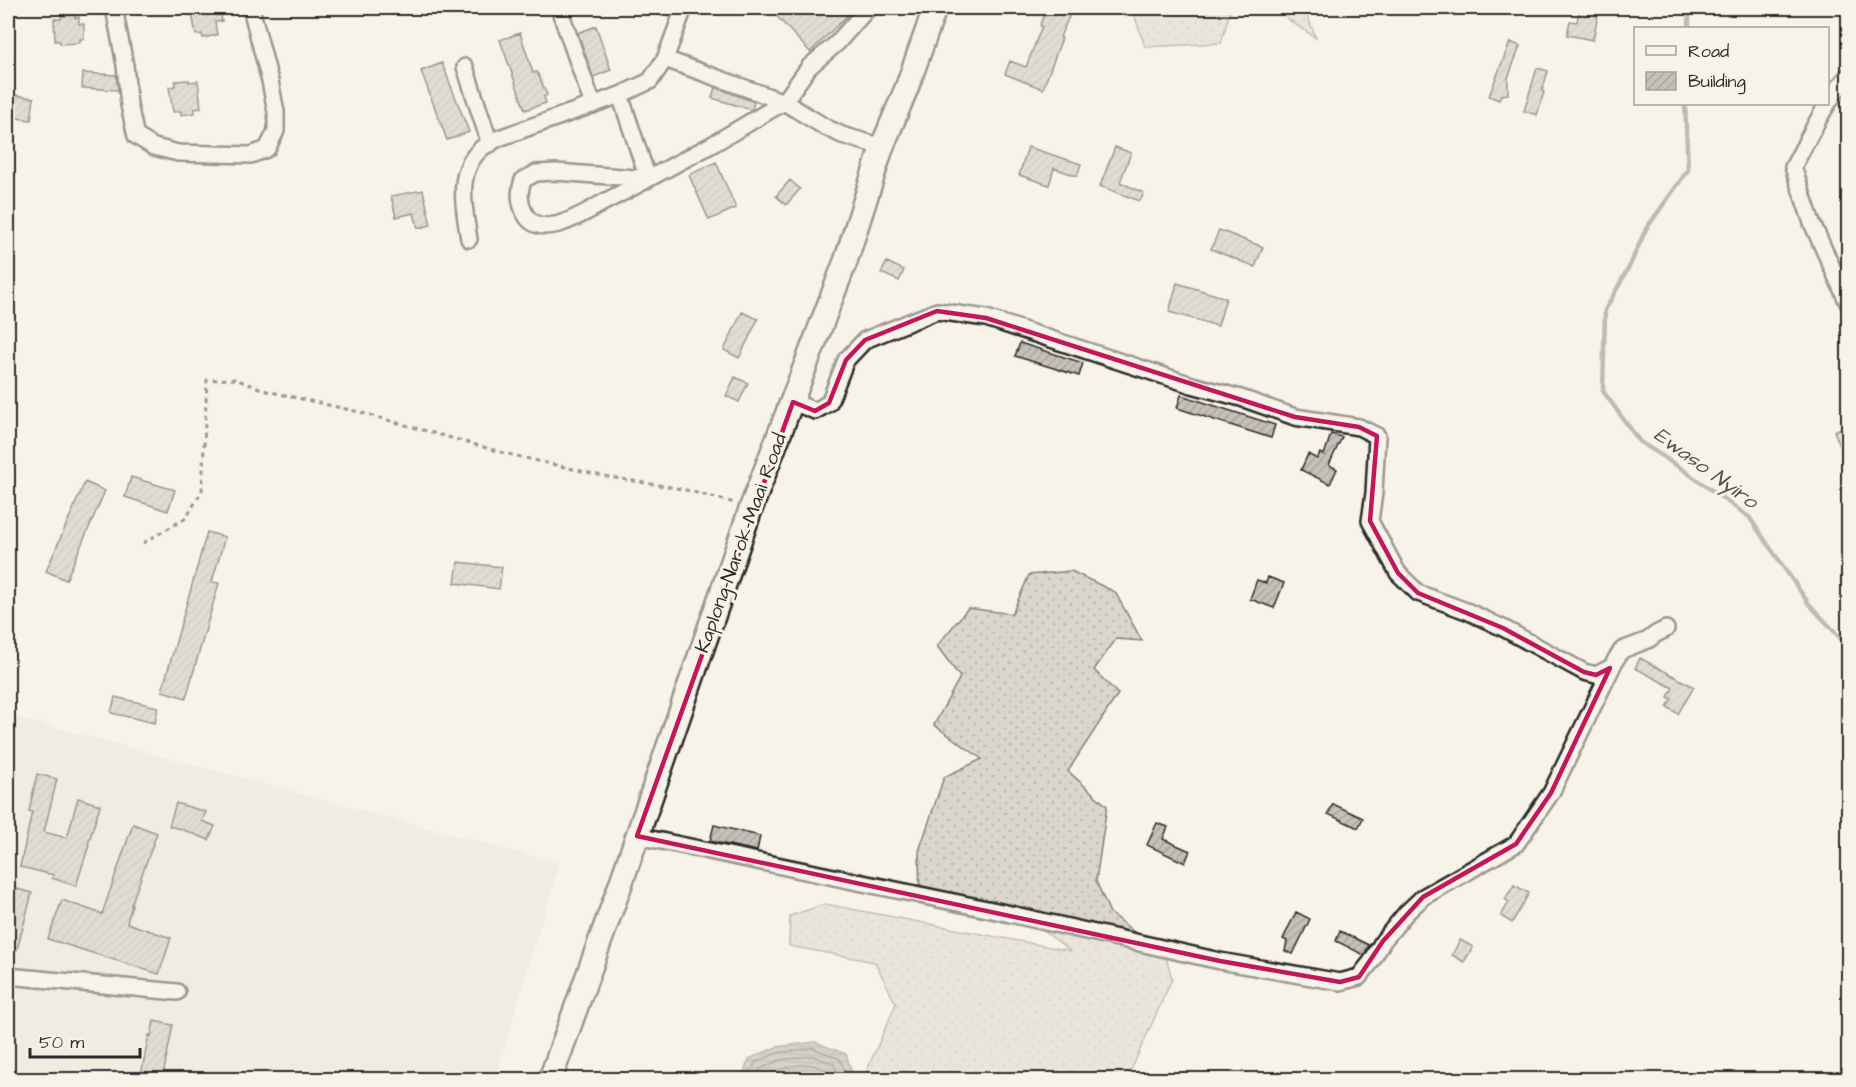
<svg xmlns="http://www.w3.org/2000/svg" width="1856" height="1087" viewBox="0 0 1856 1087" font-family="'Architects Daughter',sans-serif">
<defs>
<pattern id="grass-dots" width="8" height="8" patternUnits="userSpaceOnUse" patternTransform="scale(1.5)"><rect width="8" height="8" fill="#dad6cc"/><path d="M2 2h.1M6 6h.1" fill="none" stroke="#bbb8af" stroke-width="1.8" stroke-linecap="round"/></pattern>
<pattern id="water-rules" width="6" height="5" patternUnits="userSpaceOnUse" patternTransform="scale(1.5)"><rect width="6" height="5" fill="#afaca4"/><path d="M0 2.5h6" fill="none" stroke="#8f8c86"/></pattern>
<pattern id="building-hatch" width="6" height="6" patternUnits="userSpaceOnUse" patternTransform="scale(1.5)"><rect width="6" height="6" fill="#c4c1b9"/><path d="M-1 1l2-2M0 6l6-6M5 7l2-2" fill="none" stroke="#a9a69f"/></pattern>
</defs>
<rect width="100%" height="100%" fill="#f7f3e8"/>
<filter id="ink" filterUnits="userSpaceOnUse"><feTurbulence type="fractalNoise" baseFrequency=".0167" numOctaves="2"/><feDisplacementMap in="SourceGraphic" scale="12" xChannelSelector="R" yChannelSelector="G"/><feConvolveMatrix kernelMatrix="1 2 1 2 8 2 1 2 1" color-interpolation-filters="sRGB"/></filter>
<g filter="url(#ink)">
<path fill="#e8e4da" d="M8 715 559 863 495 1079H8Z"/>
<path fill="url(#grass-dots)" stroke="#82807c" stroke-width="1.5" d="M1132 8H1231L1221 43 1145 47Z
M1283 8H1304L1316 38 1287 19Z
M1071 571 1115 592 1142 641 1116 639 1094 670 1118 694 1068 771 1107 806 1096 881 1110 913 1166 957 1172 979 1127 1079H863L896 1004 875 962 789 946 790 916 825 904 1071 951 1042 930 920 905 919 851 944 777 982 759 934 725 960 677 937 646 968 608 1012 614 1029 575Z"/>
<path fill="url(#water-rules)" stroke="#7a7874" stroke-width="1.5" d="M815 1042 846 1054 854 1079H741L749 1059 776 1047Z"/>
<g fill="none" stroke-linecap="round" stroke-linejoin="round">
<path stroke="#605f5b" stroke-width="1.5" d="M747 1080 755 1063 777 1053 813 1048 840 1059 848 1080
M755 1080 760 1069 780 1060 812 1056 834 1064 840 1080
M765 1080C771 1069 801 1063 813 1065 817 1066 823 1069 827 1071L830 1080"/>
<path stroke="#7a7874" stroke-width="4.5" d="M1689 28V8
M1685 104 1688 170 1646 229 1629 267 1605 310 1603 391 1640 442 1682 469 1749 517 1809 604 1848 646"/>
</g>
<path fill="url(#building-hatch)" stroke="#2b2b2b" stroke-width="1.5" d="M769 8H855L810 52Z
M1047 8H1073L1060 37 1062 38 1043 89 1005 74 1010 61 1026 67 1042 26 1040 25Z
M1584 8H1597L1596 14 1598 15 1593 40 1567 35 1570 21 1577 22 1579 11 1583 12Z
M220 9 222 21 215 22 217 35 203 38 202 34 196 35 192 14Z
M75 15V18L79 17V24H84V39H80V43L60 44V41H55L54 19H61V16Z
M596 26 611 70 593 77 578 33Z
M520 33 533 73 537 72 547 95 544 97 546 103 525 110 500 40Z
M1510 42 1520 46 1508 78V94L1501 95 1499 100 1489 96Z
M442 63 469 132 447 140 421 71Z
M1537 68 1548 71 1542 91 1544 92 1537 115 1524 111Z
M83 73 116 75 118 90 82 88Z
M189 80V82L198 81 201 108 194 109 195 113 181 115V111L173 112 169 87 175 86V81Z
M715 87 754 102 752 110 712 98Z
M8 94 34 98 31 120 8 117Z
M1028 147 1081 164 1077 176 1054 168 1049 185 1019 175Z
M1115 147 1131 153 1120 182 1144 193 1140 201 1100 186Z
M716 162 736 208 709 220 689 175Z
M790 180 800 189 786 205 776 196Z
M423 190 431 225 418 228 414 213 396 217 391 196Z
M1219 230 1263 247 1255 267 1211 249Z
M887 262 904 270 899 281 881 273Z
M1177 283 1226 298 1218 326 1169 312Z
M742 312 758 319 739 358 724 350Z
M1020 343 1083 363 1079 376 1015 356Z
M735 377 748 383 739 402 726 396Z
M1181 395 1275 425 1271 438 1177 408Z
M1848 425V466L1834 431Z
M1331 434 1342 437 1329 465 1337 469 1330 484 1301 470 1308 454 1317 459 1320 453 1324 455Z
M131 477 175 490 168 511 125 497Z
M85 482 105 491 66 580 46 571Z
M207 532 225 537 212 582 219 583 186 698 162 691Z
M458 562 502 567 499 589 455 583Z
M1268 577 1284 583 1274 608 1250 599 1257 580 1266 583Z
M1640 658 1694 687 1678 714 1667 707 1672 699 1668 697 1673 688 1635 668Z
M115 697 158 707 155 723 111 713Z
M37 774 57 779 44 832 67 838 78 798 100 805 88 845H89L76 886 52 878 54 875 20 867 32 812 29 811Z
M176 803 206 812 202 821 215 826 209 840 181 829 169 826Z
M1333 804 1363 818 1358 828 1328 814Z
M1157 823 1168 827 1163 839 1190 851 1185 863 1147 845Z
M133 824 157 833 131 905H132L127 923 171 938 159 974 48 939 62 900 102 914Z
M714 825 760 836 757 851 710 841Z
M1514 885 1529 893 1512 923 1501 916 1509 902 1505 899Z
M10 887 32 893 17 950 8 947V895Z
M1296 912 1310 919 1293 954 1285 951 1287 941 1283 939Z
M1340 931 1369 945 1364 955 1336 941Z
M1460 940 1473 947 1464 962 1452 955Z
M154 1021 173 1025 162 1080H140L149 1035 151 1036Z"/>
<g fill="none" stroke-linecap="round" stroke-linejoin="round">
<defs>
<path id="minor" d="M114 8 125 65 129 105 136 136 154 147 178 153 251 155 267 149 276 131V112L270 81 251 8
M559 8 593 105
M665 59 684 8
M465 67 490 144
M1848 76C1825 102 1810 136 1793 167L1812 223 1848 303
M620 95 648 179C634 187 620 194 606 201 586 212 539 244 524 212 519 200 519 192 523 180L536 173 556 172 648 179 713 144 784 102 809 67 837 43 868 8
M469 239C464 208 455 171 482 148 487 144 493 141 499 138L620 95 650 81 665 59 784 102 825 127 842 135 882 147
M793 402 815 411 829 403 846 360 865 340 937 311 986 318 1192 385 1241 398 1295 417 1359 427 1377 436 1374 493 1370 521 1398 573 1418 593 1469 612 1503 628 1584 672 1596 675 1610 668
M637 836 997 911 1220 961 1340 982 1359 977 1371 962 1383 941 1406 913 1423 897 1516 844 1551 793 1616 659 1622 650 1648 640 1656 634 1666 629
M8 976 177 992"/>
<path id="highway" d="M550 1080 621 883 751 508 846 260 882 147 907 87 935 8"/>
</defs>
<use href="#minor" stroke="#2b2b2b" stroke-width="20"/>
<use href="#highway" stroke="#2b2b2b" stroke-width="27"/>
<path stroke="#2b2b2b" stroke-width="3" stroke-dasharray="4.5 4.5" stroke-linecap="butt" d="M143 543 186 518 202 491 207 380 235 379 267 391 359 412 508 454 603 476 682 489 735 503"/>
<use href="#minor" stroke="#f7f3e8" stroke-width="15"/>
<use href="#highway" stroke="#f7f3e8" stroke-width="22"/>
</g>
</g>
<path d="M0 0H1856V1087H0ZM937 311 986 318 1295 417 1359 427 1377 436 1370 521 1398 573 1418 593 1503 628 1584 672 1596 675 1610 668 1551 793 1516 844 1423 897 1383 941 1359 977 1340 982 1220 961 637 836 793 402 815 411 829 403 846 360 865 340Z" fill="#f7f3e8" fill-opacity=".55" fill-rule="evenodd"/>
<path fill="none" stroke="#c2185b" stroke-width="4.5" stroke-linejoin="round" d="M937 311 986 318 1295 417 1359 427 1377 436 1370 521 1398 573 1418 593 1503 628 1584 672 1596 675 1610 668 1551 793 1516 844 1423 897 1383 941 1359 977 1340 982 1220 961 637 836 793 402 815 411 829 403 846 360 865 340Z"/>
<g text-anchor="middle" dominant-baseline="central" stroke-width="6" stroke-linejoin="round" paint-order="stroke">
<g font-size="20" fill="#2b2b2b" stroke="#f7f3e8">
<text transform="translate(741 543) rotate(-70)">Kaplong-Narok-Maai Road</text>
</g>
<g font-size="21" font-style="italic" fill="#53524f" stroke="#f7f3e8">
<text transform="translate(1706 468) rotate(36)">Ewaso Nyiro</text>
</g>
</g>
<rect width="1856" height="1087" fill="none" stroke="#f7f3e8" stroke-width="30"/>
<rect x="15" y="15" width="1826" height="1057" fill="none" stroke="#2b2b2b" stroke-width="2" filter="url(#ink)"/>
<rect x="1634" y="27" width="195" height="78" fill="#f7f3e8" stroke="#a5a39c" stroke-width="1.5"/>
<rect x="1646" y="46" width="30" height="9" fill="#f7f3e8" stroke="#a5a39c" stroke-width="1.5"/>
<text x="1688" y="57" font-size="18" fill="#2b2b2b">Road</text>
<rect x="1646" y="72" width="30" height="18" fill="url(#building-hatch)" stroke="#a5a39c" stroke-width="1.5"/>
<text x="1688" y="87" font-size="18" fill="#2b2b2b">Building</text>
<path d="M30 1048v9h110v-9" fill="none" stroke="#2b2b2b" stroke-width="3"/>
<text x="39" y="1048" font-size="18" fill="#2b2b2b" stroke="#f7f3e8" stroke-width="4.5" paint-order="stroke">50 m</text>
</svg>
